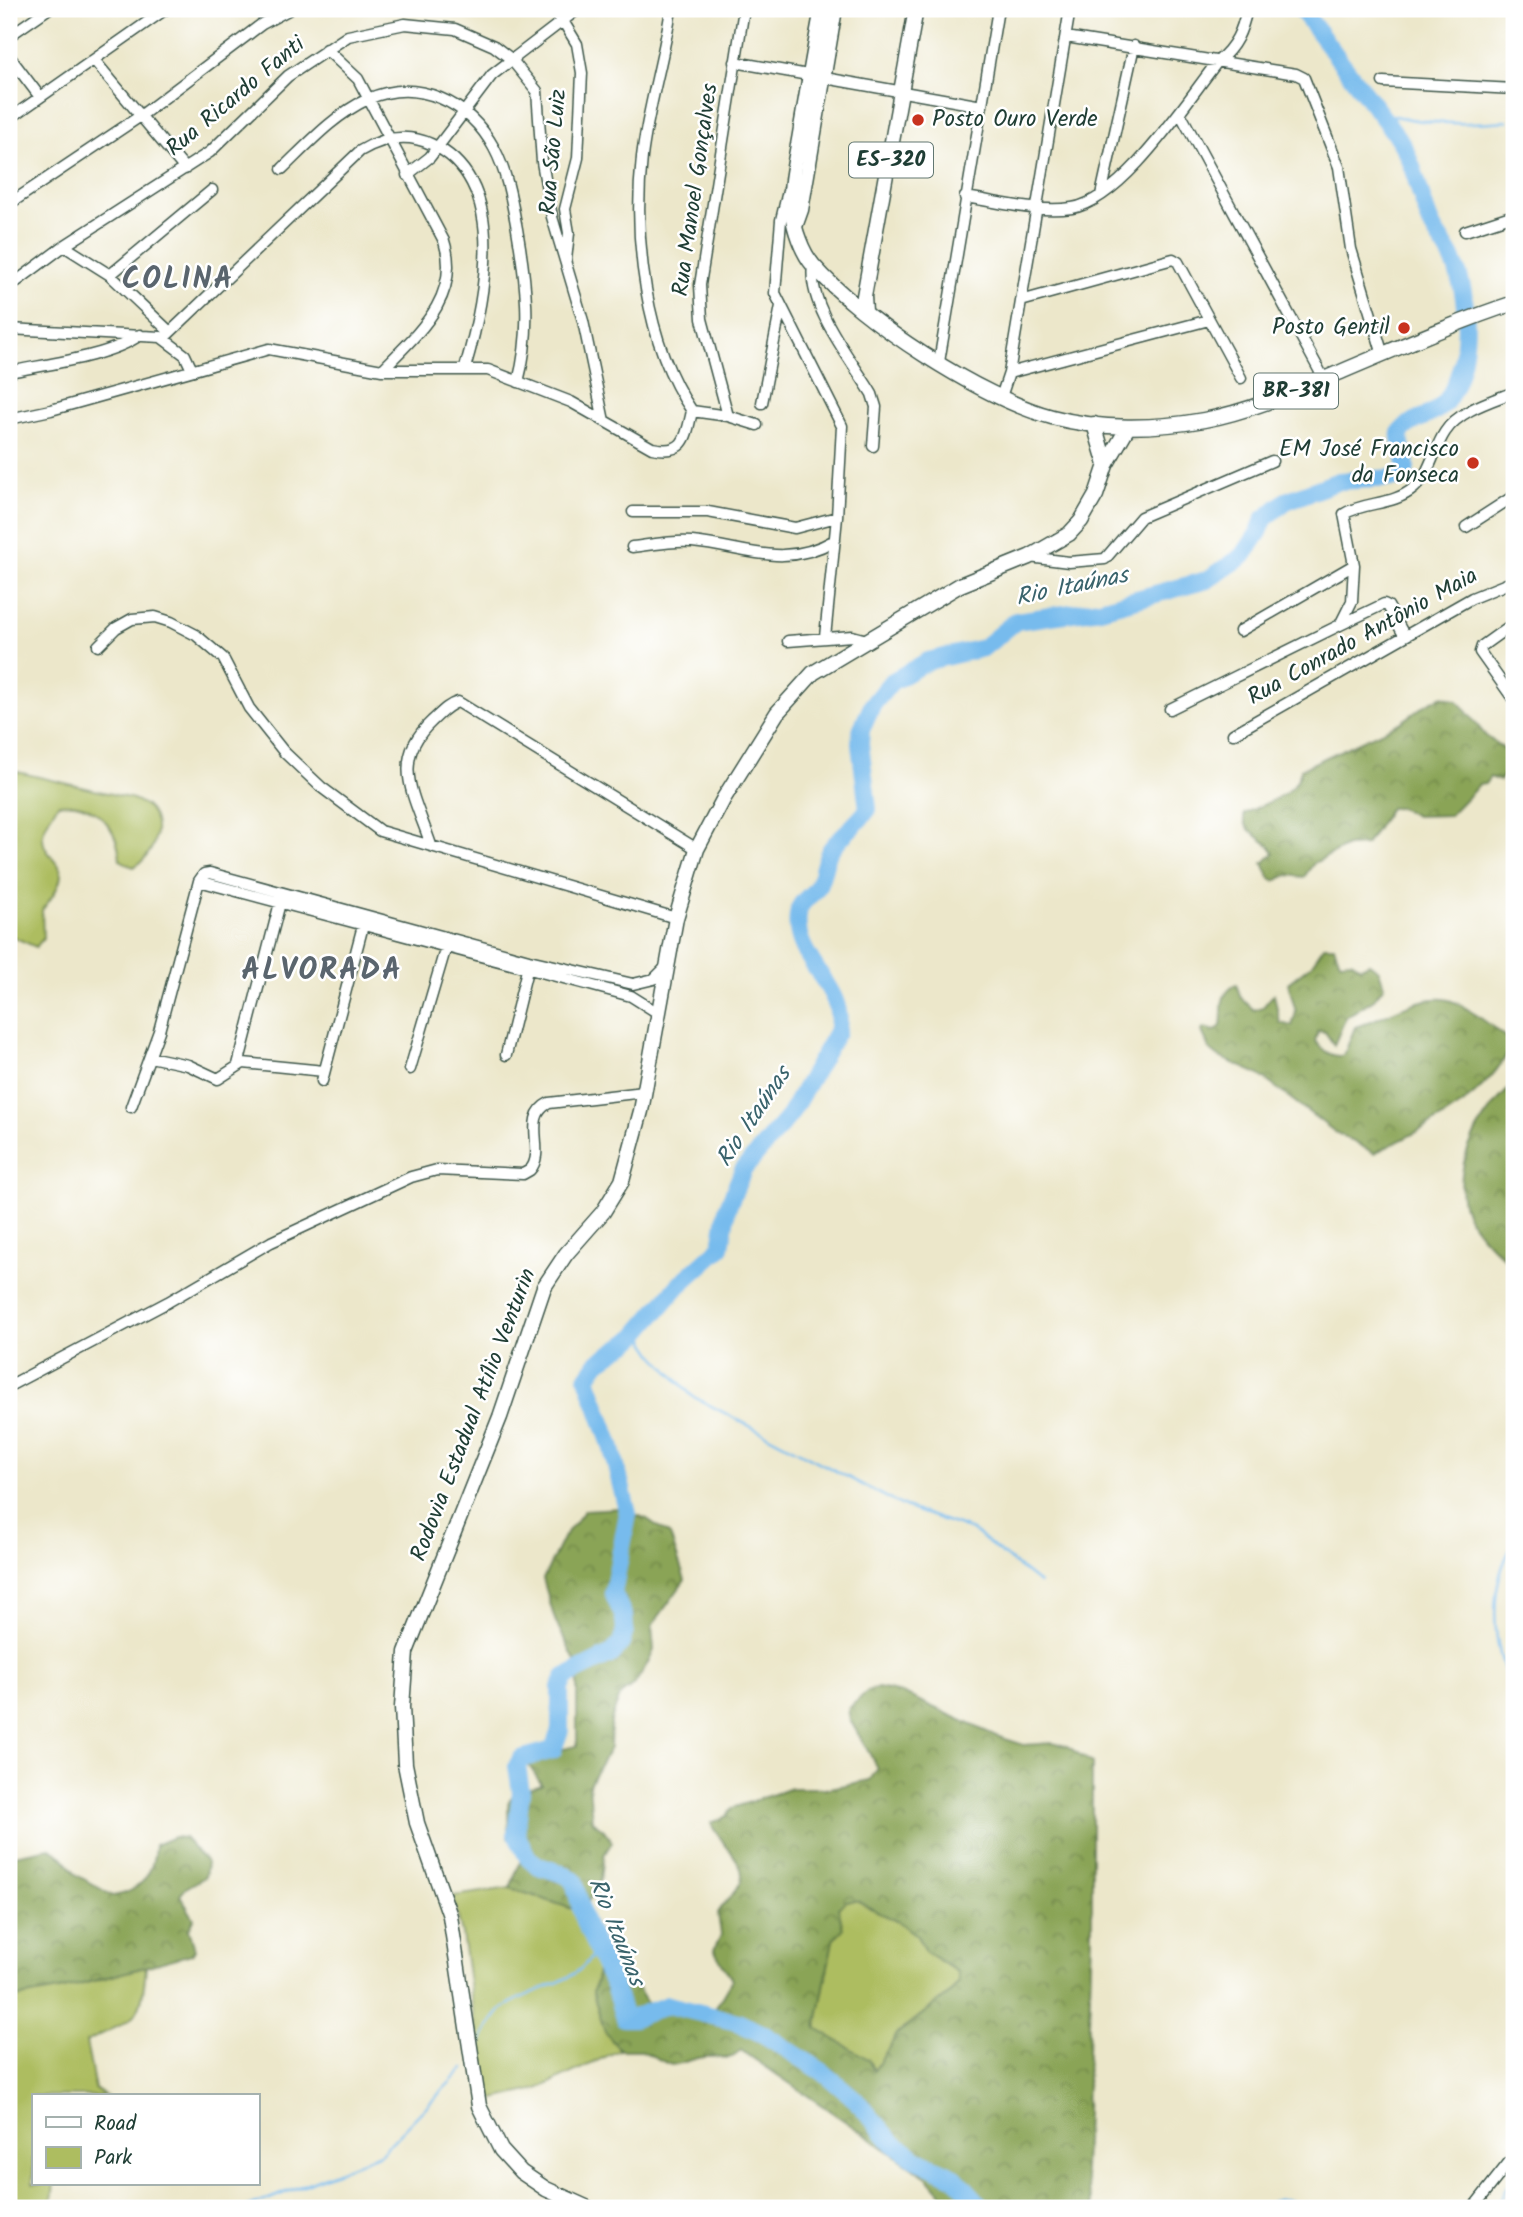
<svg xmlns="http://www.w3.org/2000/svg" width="1523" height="2217" viewBox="0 0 1523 2217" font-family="Kalam,sans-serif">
<defs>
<pattern id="forest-crowns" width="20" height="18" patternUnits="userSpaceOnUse" patternTransform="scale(1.75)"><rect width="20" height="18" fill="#8aa456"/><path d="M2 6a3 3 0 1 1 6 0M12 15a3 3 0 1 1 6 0" fill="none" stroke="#708748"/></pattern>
</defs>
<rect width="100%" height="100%" fill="#fff"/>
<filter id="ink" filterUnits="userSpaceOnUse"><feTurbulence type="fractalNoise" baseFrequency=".0143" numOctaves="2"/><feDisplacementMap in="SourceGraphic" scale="14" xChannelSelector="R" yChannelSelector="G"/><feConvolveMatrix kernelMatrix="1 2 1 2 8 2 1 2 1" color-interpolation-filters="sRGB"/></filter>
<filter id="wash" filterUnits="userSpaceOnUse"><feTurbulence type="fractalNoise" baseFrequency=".00686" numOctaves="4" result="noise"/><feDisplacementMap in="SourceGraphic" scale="28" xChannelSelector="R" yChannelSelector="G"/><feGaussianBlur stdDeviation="1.57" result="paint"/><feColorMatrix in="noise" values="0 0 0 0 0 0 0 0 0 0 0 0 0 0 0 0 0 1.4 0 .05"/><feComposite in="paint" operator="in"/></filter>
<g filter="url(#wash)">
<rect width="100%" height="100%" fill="#ece7ca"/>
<path fill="#adbd60" stroke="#667d4a" stroke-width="2" d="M9 770 133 799C137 801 144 804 148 808 165 826 153 858 133 867L120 860C118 826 94 800 58 804 53 813 44 824 43 835 41 865 85 858 42 910L43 939 36 947 9 935Z
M510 1888 582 1912 599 1966 593 1992 595 2000 605 2032 620 2050 538 2089 486 2101 462 1934 453 1896Z
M846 1901H858L902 1924 917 1936 925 1951 957 1972 959 1982 950 1993 898 2033 874 2071 867 2060 816 2029 833 1940 843 1929 838 1908Z
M146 1967C141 2027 135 2016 86 2042L95 2089 106 2096H33V2184H54L51 2208H9V1999L64 1989Z"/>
<path fill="url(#forest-crowns)" stroke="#547045" stroke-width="2" fill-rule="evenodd" d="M1443 696 1458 701 1486 736 1514 756 1500 781 1490 777 1485 784 1479 785 1450 815 1416 816 1398 807 1390 808 1366 845 1347 846 1314 863 1304 877 1288 875 1275 881 1270 879 1263 863 1274 853C1268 837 1243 836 1244 814 1265 802 1297 796 1301 769L1400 723 1428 703Z
M1324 946H1334L1340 962 1351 961 1361 967 1369 963 1379 970 1384 986 1374 999 1346 1017 1334 1045 1325 1032 1318 1031 1315 1041C1322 1050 1333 1059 1344 1055L1355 1027C1382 1019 1415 996 1444 999 1463 1001 1497 1031 1513 1043 1487 1099 1428 1128 1374 1153L1335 1132 1258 1074 1219 1057 1209 1049 1202 1031 1204 1028 1215 1031 1221 1026C1224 1007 1217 997 1236 984L1241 998 1254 1010 1263 1007 1274 994 1280 1023 1292 1026 1296 1012 1288 983 1311 965Z
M1514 1084V1266C1498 1254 1467 1224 1463 1204 1454 1158 1481 1114 1514 1084Z
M620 1508 647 1519 670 1535 685 1580 652 1626 654 1650 649 1661 634 1685 620 1695 611 1721 610 1748 589 1784 592 1821 604 1830 612 1842 604 1855 601 1880 582 1912 510 1888 523 1855 517 1843 508 1837C511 1795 497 1799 542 1785L524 1758 577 1746V1665L555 1620 543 1579 564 1536 585 1510Z
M878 1688 902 1693 996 1736 1024 1745 1052 1743 1067 1746 1092 1763V1936L1084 2170 1093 2208H954L928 2178 741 2050C730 2064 719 2055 705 2057 693 2058 683 2064 671 2065L640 2050H620L605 2032 595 2000 593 1992 598 1974C641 1968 633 1992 656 2014L684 2009 700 2015 713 2012 732 1980 714 1950 721 1935 718 1913C724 1902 737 1892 741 1881 748 1862 716 1840 711 1823L727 1816 732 1808 792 1788H830L870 1780 878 1768 850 1720 848 1709 868 1691ZM846 1901H858L902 1924 917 1936 925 1951 957 1972 959 1982 950 1993 898 2033 874 2071 868 2059 816 2028 833 1940 843 1929 838 1908Z
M174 1837 184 1838 207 1863 205 1877 186 1888 180 1895 194 1919 189 1929 195 1949 192 1954 64 1989 9 1999V1856L49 1848 63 1857 77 1875 113 1896C141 1892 154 1873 155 1845Z"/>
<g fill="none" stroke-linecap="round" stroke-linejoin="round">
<path stroke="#77bbed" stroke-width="2.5" d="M1377 111C1419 125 1464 125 1507 121
M643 1328 646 1343 654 1355 692 1396 905 1507 972 1530 1039 1583
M1514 1543C1487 1586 1491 1647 1514 1692
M477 2049C485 2034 493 2014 508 2005 538 1985 582 1984 596 1947
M247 2208 380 2154 464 2068
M1259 2208C1275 2198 1286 2195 1301 2208
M1496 2208 1514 2174"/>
<path stroke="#77bbed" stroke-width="18" d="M983 2208 955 2177 916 2159 893 2143 856 2100 823 2072 763 2034 737 2022 668 2005 633 2018H624L614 1986 584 1921 574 1881 566 1875 539 1866 528 1858 516 1834 521 1792 517 1766 521 1759 553 1750 560 1730V1687L565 1677 612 1654 621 1643 625 1631 624 1617 613 1593 628 1514 611 1445 587 1378 598 1362 633 1339 679 1285 721 1247 727 1209 743 1170 789 1116 837 1032C850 986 787 959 799 909 802 900 811 896 816 889 824 877 823 860 831 849 842 834 857 825 868 809L860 744 861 730 873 704 891 682 928 661 983 648 1016 621 1100 609 1207 580 1243 556 1259 532 1264 519 1286 501 1339 481 1395 478 1405 472C1409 460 1399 447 1400 433 1412 416 1435 418 1447 400 1471 363 1471 300 1453 260 1447 247 1437 237 1431 224 1419 195 1415 165 1399 139L1301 9"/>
</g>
</g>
<g filter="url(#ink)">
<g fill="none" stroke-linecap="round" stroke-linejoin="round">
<defs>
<path id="minor" d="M551 9 563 21 577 44 582 73 578 158 565 209 569 233 566 260
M671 9C664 58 648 107 642 157 633 238 645 343 692 411
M1506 9 1514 17
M9 36 48 9
M1066 37 1296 74 1304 78 1339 167 1351 249 1383 355
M326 49 358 79 444 241C462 297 417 334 382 370
M9 56 40 97
M94 60 185 169
M735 62 982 106
M1383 82 1514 89
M1180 113 1324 379
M9 119 166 9
M282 169C309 143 334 115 368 99 417 77 469 102 494 148 507 172 512 202 517 229 526 281 532 330 518 382
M407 175 430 157 492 75 578 9
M788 191 781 220 775 293 842 426 837 517 825 637
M1101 195 1134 46
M965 197C999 202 1037 213 1072 208 1123 200 1187 100 1218 61 1236 46 1242 31 1247 9
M9 204 139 117 262 24 290 9
M1465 231 1514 215
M64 246 110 275 170 332
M813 265C807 306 851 359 872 394L876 407 873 446
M110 275 212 190
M9 287 64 246 210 152 288 76 348 36 405 24 455 29 494 46 511 59 537 91 542 162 552 217 583 321 604 421
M1021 301 1173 259 1178 262 1241 378
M9 329 161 337 185 355 192 370
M164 338 360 151C382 138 407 133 431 144 512 181 484 303 465 368
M939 362 998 9
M9 372C47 364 109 357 140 335
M1009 373 1209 320
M1001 397 1009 373 1070 9
M762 403 781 306
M692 411 728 416 757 425
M728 416 702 319 700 285 744 9
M9 419 51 410 269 349 382 370H488L571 402 652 448C685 455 686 438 692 411
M633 512H708L795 528 837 517
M1466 527 1514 496
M632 547C652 545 672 540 692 542 746 547 783 570 835 540
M1029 557 1069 562 1105 559 1141 517 1272 461
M1514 623 1482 646 1480 652 1514 700
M1340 625 1384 604 1388 606 1404 635
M1240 631 1354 565 1344 514C1365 501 1393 506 1414 488 1431 473 1433 450 1445 432 1459 410 1492 401 1514 392
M788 641 852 636 867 640
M98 646 116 628 132 619 155 617 171 622 196 635 223 658 249 708 284 752 321 787 380 831 676 918
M1170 709 1340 625 1352 601 1354 565
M1233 734 1472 598 1514 581
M431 845C415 797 389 761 432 721 440 714 447 705 458 702L697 849
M658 1013 631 996 199 881 204 874 210 873 529 960 633 984 654 979 665 968
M506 1055 528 966
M150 1057 188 1065 218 1079 243 1063 324 1071
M238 1065 281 899
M410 1069 448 940
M322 1081 365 918
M131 1107 159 1031 199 881
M9 1386 168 1302 271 1242 411 1177 437 1170 523 1174 530 1170C547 1151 521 1117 549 1103L644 1092
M1473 2208 1514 2156"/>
<path id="major" d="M822 9C814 50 807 92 800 134 796 159 788 187 792 212 794 229 802 252 813 265 862 321 981 398 1052 417 1100 430 1155 429 1204 420 1252 411 1298 390 1343 371 1400 347 1456 322 1514 303
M796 224 801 210 835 9
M865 311 864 296 916 9
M1094 424 1106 465
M588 2208 546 2189 521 2172 501 2150 479 2106 450 1916 417 1823 405 1764 402 1707 406 1652 500 1417 544 1287 566 1254 603 1212 622 1181 641 1111 676 918 697 849 724 798 777 713 813 673 960 585 1029 557 1069 534 1081 521 1096 495 1106 465 1128 427"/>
</defs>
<use href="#minor" stroke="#3e564a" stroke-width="13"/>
<use href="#major" stroke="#3e564a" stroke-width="17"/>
<use href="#minor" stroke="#fff" stroke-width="10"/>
<use href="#major" stroke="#fff" stroke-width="14"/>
</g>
</g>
<g fill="#c8321e" stroke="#fff" stroke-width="2.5">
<circle cx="918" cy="120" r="7"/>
<circle cx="1404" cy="328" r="7"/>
<circle cx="1473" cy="463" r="7"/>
</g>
<g text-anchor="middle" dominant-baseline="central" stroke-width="5" stroke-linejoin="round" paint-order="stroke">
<g fill="#fff" stroke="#627771" stroke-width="2">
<rect x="849" y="142.5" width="84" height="35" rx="5"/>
<rect x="1254" y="373.5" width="84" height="35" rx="5"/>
</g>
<g font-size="21" font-weight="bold" fill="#1f3d34">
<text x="891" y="160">ES-320</text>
<text x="1296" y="391">BR-381</text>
</g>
<g font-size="23" fill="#1f3d34" stroke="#fff">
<text transform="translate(236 97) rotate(-40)">Rua Ricardo Fanti</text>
<text transform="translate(554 152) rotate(-85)">Rua São Luiz</text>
<text transform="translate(696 190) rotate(-82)">Rua Manoel Gonçalves</text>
<text transform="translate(1363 637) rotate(-29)">Rua Conrado Antônio Maia</text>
<text transform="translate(474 1415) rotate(-69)">Rodovia Estadual Atílio Venturin</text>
</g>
<g font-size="23" fill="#1f3d34" stroke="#fff" text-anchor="end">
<text x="932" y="120" text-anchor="start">Posto Ouro Verde</text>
<text x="1390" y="328">Posto Gentil</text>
<text x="1459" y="450">EM José Francisco<tspan x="1459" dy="26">da Fonseca</tspan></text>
</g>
<g font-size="24" font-style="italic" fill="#39636c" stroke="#fff">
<text transform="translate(1072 587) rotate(-12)">Rio Itaúnas</text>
<text transform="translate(754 1117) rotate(-56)">Rio Itaúnas</text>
<text transform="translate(616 1932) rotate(68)">Rio Itaúnas</text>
</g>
<g font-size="30" font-weight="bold" letter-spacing="2" fill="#5a656e" stroke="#fff">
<text x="178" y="280">COLINA</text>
<text x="322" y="971">ALVORADA</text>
</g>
</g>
<rect width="1523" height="2217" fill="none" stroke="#fff" stroke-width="35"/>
<rect x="32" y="2094" width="228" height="91" fill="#ffffff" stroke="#a5b1ae" stroke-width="2"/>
<rect x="46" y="2117" width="35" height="10" fill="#ffffff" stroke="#a5b1ae" stroke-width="2"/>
<text x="94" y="2130" font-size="21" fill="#1f3d34">Road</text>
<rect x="46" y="2147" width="35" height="21" fill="#adbd60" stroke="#a5b1ae" stroke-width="2"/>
<text x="94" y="2164" font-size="21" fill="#1f3d34">Park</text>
</svg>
